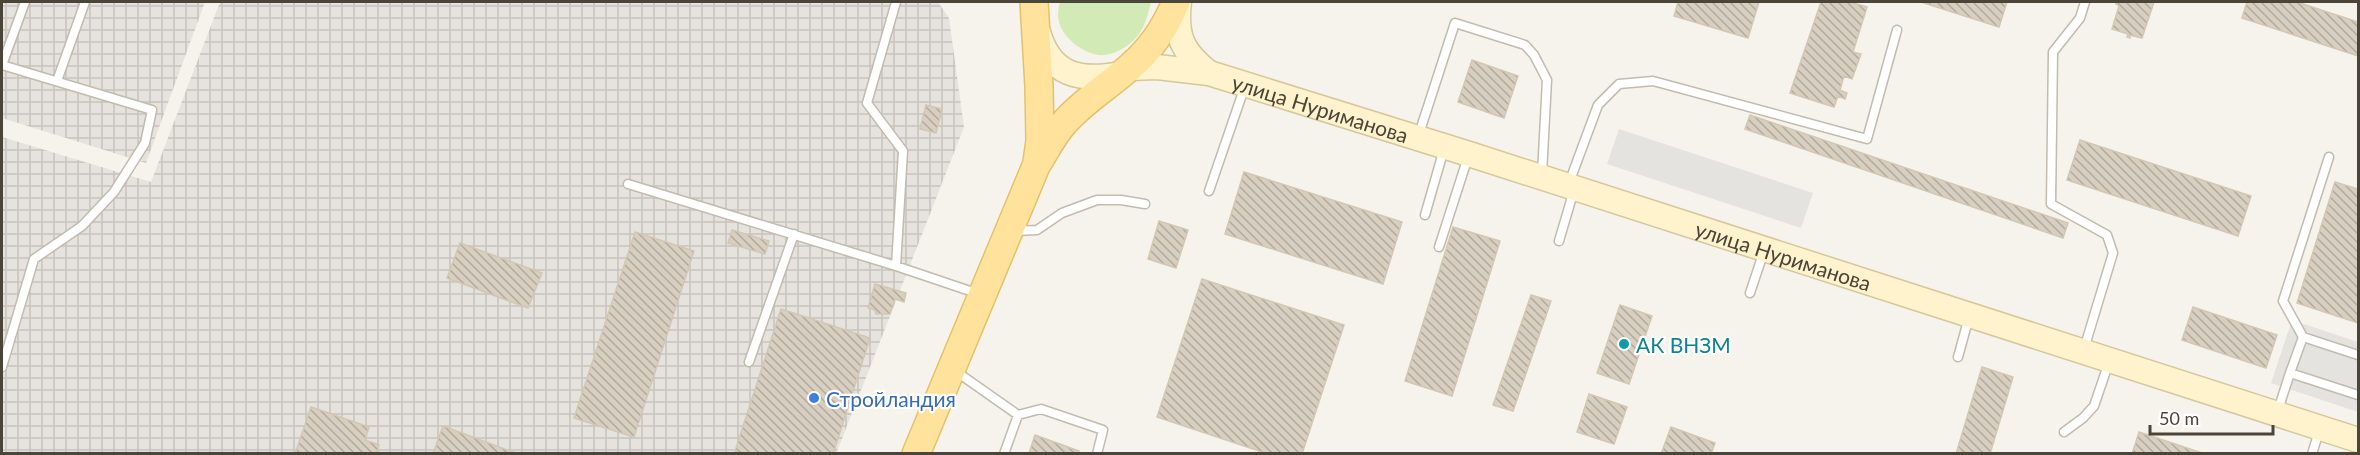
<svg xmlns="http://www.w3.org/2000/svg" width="2360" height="455" viewBox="0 0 2360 455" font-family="Lato,sans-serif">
<defs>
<pattern id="industrial-grid" width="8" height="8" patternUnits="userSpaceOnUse" patternTransform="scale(1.5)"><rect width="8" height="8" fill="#e6e2dd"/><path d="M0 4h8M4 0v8" fill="none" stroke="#c7c3be"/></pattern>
<pattern id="building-back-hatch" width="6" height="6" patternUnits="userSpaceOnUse" patternTransform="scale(1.5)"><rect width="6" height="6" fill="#d8cfc1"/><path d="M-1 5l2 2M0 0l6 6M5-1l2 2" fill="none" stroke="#b1aa9e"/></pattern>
</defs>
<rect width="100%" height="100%" fill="#f6f3ec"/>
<path fill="url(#industrial-grid)" d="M2 2H205L146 163 2 118Z
M220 2H938L949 18 964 127 836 454 2 453V137L151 182Z"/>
<path fill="#d2eab5" d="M1060 2H1151C1148 14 1144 31 1134 40 1127 47 1115 54 1105 55 1088 57 1065 40 1060 25 1057 17 1058 9 1060 2Z"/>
<path fill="#e5e3e0" d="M1619 129 1813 193 1801 228 1607 164Z
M2292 320 2358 342V412L2271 383Z"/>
<path fill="url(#building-back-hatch)" stroke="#d3c7b4" stroke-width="1.5" d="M1678 2H1759L1748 38 1674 16Z
M1821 2H1850L1867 7 1853 52 1861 54 1852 79 1844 76 1840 90 1847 93 1845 99 1838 96 1834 107 1790 93Z
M1921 2H2007L1999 27Z
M2116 2H2154L2142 38 2130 35V38L2127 37 2128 34 2112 29 2119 6 2116 4Z
M2247 2H2297L2358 22V56L2242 18Z
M1472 60 1518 76 1504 118 1458 102Z
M926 105 942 109 936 133 920 129Z
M1750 115 2068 223 2063 238 1745 129Z
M2080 140 2251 196 2238 236 2067 180Z
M1244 172 1402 222 1383 284 1225 234Z
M2335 182 2358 189V323L2297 303Z
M1159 221 1188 230 1176 268 1148 259Z
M1453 227 1500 241 1452 396 1405 381Z
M732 230 769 241 765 254 728 243Z
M635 232 694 251 634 437 574 418Z
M460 243 542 273 528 308 447 278Z
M1202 279 1344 325 1302 454H1268L1157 417Z
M875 284 906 293 904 302 895 299 890 314H876L875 310 868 308Z
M1531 295 1551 301 1513 411 1493 405Z
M1620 305 1652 316 1629 384 1597 373Z
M2193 307 2277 335 2266 368 2182 340Z
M781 309 870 338 833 454H742L735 451Z
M1982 367 2013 377 1990 454H1956Z
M1589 394 1627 407 1614 444 1577 432Z
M311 407 369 427 365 440 379 445 376 454H295Z
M443 426 518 454H433Z
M1671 427 1715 443 1711 454H1661Z
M2139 432 2205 454H2132Z
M1035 435 1079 451 1078 454H1024L1029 453Z"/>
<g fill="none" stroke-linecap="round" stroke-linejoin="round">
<defs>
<path id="service" d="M57 81 85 2
M1418 137 1455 23 1525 45 1534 55 1547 80 1542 174
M1569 183 1598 105 1619 84 1653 81 1867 139 1897 30
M628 184 896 266 979 294
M1209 191 1245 86
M1425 215 1444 149
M1013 231 1037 230 1062 213 1097 200H1121L1145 204
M1559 241 1574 190
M1439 247 1468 157
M896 266 903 151 867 103 896 2
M1750 293 1764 251
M2303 337 2283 301 2329 157
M2084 349 2113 253 2107 235 2051 204 2053 52 2080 18 2085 2
M1958 357 1969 317
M749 362 794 234
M2 367 34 259 82 226 114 192 145 143 152 110 2 65 25 2
M954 370 1018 415 1041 409 1103 430 1097 454
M2290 373 2303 337 2358 355
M2277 413 2290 373 2358 395
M2064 432 2083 418 2094 406 2109 362
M1004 454 1018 415
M2312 454 2320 428"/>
<g id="secondary">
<path d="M1179 2C1175 36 1182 52 1209 73"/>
<path d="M1038 32C1050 75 1079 82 1120 74"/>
<path id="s1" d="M1130 68 1157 67 1209 73 1469 154 2358 440"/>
</g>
<path id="primary" d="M1034 2 1039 86 1040 141 1037 162
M916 454 1036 166C1045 152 1053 135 1064 123 1084 100 1109 86 1131 66 1151 49 1166 26 1176 2"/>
</defs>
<use href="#service" stroke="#c2bbae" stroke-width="11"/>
<use href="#secondary" stroke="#d6c79b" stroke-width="27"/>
<use href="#primary" stroke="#e6c16a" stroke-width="30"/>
<use href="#service" stroke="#fff" stroke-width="8"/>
<use href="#secondary" stroke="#fff3cd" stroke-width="24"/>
<use href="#primary" stroke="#ffe39c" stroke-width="27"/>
</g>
<circle fill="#0f9aa8" stroke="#fff" stroke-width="2" cx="1624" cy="344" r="6"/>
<circle fill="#3f7fe0" stroke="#fff" stroke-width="2" cx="814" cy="398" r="6"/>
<g text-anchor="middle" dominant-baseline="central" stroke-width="4.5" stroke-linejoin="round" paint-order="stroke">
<g font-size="21" fill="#4b4439" stroke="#fff">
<text stroke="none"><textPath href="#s1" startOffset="196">улица Нуриманова</textPath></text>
<text stroke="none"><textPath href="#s1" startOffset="682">улица Нуриманова</textPath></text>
</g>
<g font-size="21" fill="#0d838f" stroke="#fff" text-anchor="start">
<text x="1636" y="344">АК ВНЗМ</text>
</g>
<g font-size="21" fill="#366cbe" stroke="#fff" text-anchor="start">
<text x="826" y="398">Стройландия</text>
</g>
</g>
<rect width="2360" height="455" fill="none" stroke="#4b4439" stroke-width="6"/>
<path d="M2150 425v9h123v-9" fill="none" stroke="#4b4439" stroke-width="3"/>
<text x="2159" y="425" font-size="18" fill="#4b4439" stroke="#ffffff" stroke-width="4.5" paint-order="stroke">50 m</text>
</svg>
